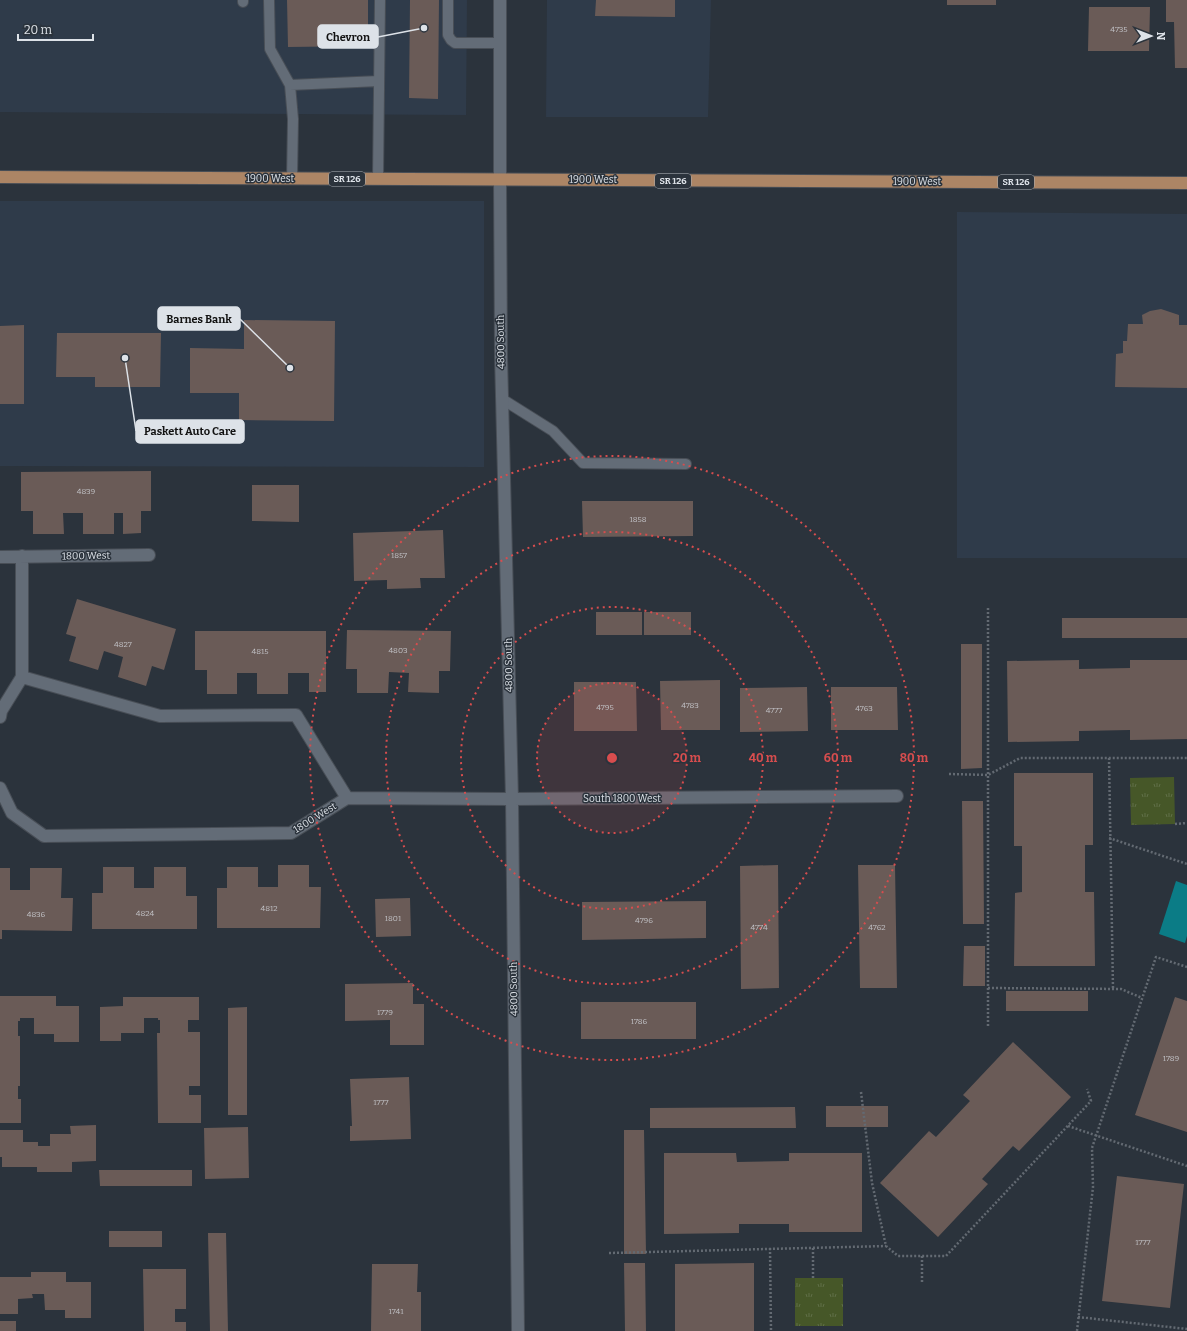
<svg xmlns="http://www.w3.org/2000/svg" width="1187" height="1331" viewBox="0 0 1187 1331" font-family="Bitter,serif">
<defs>
<pattern id="park-tufts" width="24" height="20" patternUnits="userSpaceOnUse"><rect width="24" height="20" fill="#465728"/><path d="M3 7l-1-3M5 7V3M7 7l1-3M15 17l-1-3M17 17v-4M19 17l1-3" fill="none" stroke="#606f47"/></pattern>
</defs>
<rect width="100%" height="100%" fill="#2b333c"/>
<path fill="#2f3b4a" d="M0 0H467L466 115 0 112Z
M547 0H711L708 117H546Z
M0 201H484V467L0 466Z
M957 212 1187 214V558H957Z"/>
<path fill="url(#park-tufts)" d="M1174 777 1175 824 1131 825 1130 778Z
M795 1278H843V1326H795Z"/>
<path fill="#0b7c86" d="M1176 881 1187 885V936L1185 943 1159 934Z"/>
<path fill="#6a5b57" d="M287 0H368V46L288 47Z
M410 0H439L438 99 409 98Z
M596 0H675V17L595 16Z
M947 0H996V5H947Z
M1166 0H1187V68H1175L1174 22H1166Z
M1089 7H1150L1149 51H1088Z
M1161 309 1179 315V325H1187V388L1115 387 1116 354 1123 353V341H1127L1128 324H1143L1142 315 1150 311Z
M244 320 335 321 334 421 239 420V393H190V348L244 349Z
M24 325V404H0V326Z
M57 333H161L160 387H95V377H56Z
M151 471V511H141V533L123 534V513H114V534H83V513H63L64 534H33V511H21V472Z
M252 485H299V522L252 521Z
M582 501H693V536L583 537Z
M443 530 445 578H420L421 588 387 589V580L354 581 353 533Z
M77 599 176 629 164 670 152 666 146 686 118 677 123 657 104 651 98 670 69 661 76 637 66 634Z
M596 612H642V635H596Z
M644 612H691V635H644Z
M1062 618H1187V638H1062Z
M347 630 451 631 450 671H439V693L408 692 409 673 389 672 388 693H357V669H346Z
M195 631H326V692H309V673H288V694H257V673H237V694H207V670H195Z
M961 644H982V768L961 769Z
M1079 660V669L1130 668V660H1187V739L1130 740V730L1079 731V741L1008 742 1007 661Z
M720 680V730H661L660 681Z
M574 682H636L637 731H574Z
M807 687 808 731 740 732V688Z
M831 687H897L898 730H831Z
M1014 773H1093V845H1085V892H1094L1095 966H1014L1015 893 1022 892V846H1014Z
M962 801H983L984 924H963Z
M278 865H309V887H321L320 928H217V888H227V867H258V887H278Z
M778 865 779 988 741 989 740 866Z
M858 865H895L897 988H860Z
M103 867H134V888H154V867H186V896H197V929H92V893H103Z
M0 868H10V890H30V868H62L61 898H73L72 931 2 930V939H0Z
M410 898 411 936 376 937 375 899Z
M706 901V938L582 940V902Z
M964 946H985V986H963Z
M413 983V1004H424V1045H390V1020L345 1021V984Z
M1006 991H1088V1011H1006Z
M0 996H56V1006H79V1042H54V1034H34V1018H20V1021H18V1036H20V1086H18V1099H21V1123H0Z
M123 997H199V1020H188V1032H200V1086H189V1095H201V1123H158L157 1033H160V1020H158V1018H144V1033H121V1041H100V1007L123 1006Z
M1175 997 1187 1001V1132L1135 1115Z
M581 1002H696V1039H581Z
M247 1007V1115H228V1008Z
M1013 1042 1071 1097 1019 1151 1013 1146 982 1179 988 1184 938 1237 880 1183 929 1131 936 1137 970 1101 963 1095Z
M409 1077 411 1139 350 1141V1126H352L350 1079Z
M826 1106H888V1127H826Z
M795 1107 796 1128H650V1108Z
M96 1125V1161L72 1162V1172H37V1167H2V1157H0V1130H23V1142H38V1146H50V1134H71L70 1126Z
M248 1127 249 1178 205 1179 204 1128Z
M624 1130H644L646 1254H624Z
M664 1153H736L737 1162 789 1161V1153H862V1232H789V1224H739V1233L664 1234Z
M99 1170H192V1186H100Z
M1117 1176 1184 1184 1170 1308 1102 1301Z
M109 1231H162V1247H109Z
M208 1233H226L228 1331H210Z
M624 1263H645L646 1331H625Z
M754 1263V1331H675V1264Z
M372 1264H418L417 1292H421V1331H371Z
M143 1269H186V1309H175V1322H186V1331H144Z
M31 1272H66V1282H91V1318H65V1310H45L44 1294H32L33 1298 18 1299V1314H0V1277H31Z
M0 1321H16V1331H0Z"/>
<g fill="none" stroke-linecap="round" stroke-linejoin="round">
<defs>
<path id="lane" d="M243 0V2
M269 0 270 49 290 85 293 119 292 179
M448 0V35L451 40 455 43H500
M290 85 379 81
M378 179 380 0
M502 399 553 431 583 463 686 464"/>
<path id="street" d="M500 180 501 356 512 799 518 1331
M0 557 149 555
M22 677V556
M0 717 1 711 22 677 160 716 296 715 347 798
M0 788 12 813 44 836 291 833 347 798
M347 798 512 799 897 796"/>
<path id="secondary" d="M500 180V0"/>
<path id="primary" d="M0 177 1187 183"/>
</defs>
<use href="#lane" stroke="#484e56" stroke-width="12"/>
<use href="#street" stroke="#484e56" stroke-width="14"/>
<use href="#secondary" stroke="#484e56" stroke-width="14"/>
<use href="#primary" stroke="#484e56" stroke-width="14"/>
<path stroke="#636a72" stroke-width="2.5" stroke-dasharray="2 2" stroke-linecap="butt" d="M1109 758 1113 989
M949 774 988 775 1020 758H1187
M1175 824 1187 823
M1109 838 1187 864
M988 988 1121 989 1142 998
M988 1026V607
M861 1092 872 1183 886 1246 898 1256H946L1091 1101 1087 1089
M1068 1126 1187 1166
M770 1248 771 1331
M609 1253 886 1246
M922 1256V1284
M813 1278V1248
M1078 1317 1187 1329
M1077 1331 1093 1187 1092 1148 1156 957 1187 967"/>
<use href="#lane" stroke="#636c77" stroke-width="10"/>
<use href="#street" stroke="#636c77" stroke-width="12"/>
<use href="#secondary" stroke="#636c77" stroke-width="12"/>
<use href="#primary" stroke="#ac8565" stroke-width="12"/>
</g>
<circle cx="612" cy="758" r="75" fill="#d74d4e" fill-opacity=".12"/>
<g fill="none" stroke="#d74d4e" stroke-width="2" stroke-dasharray="2 4">
<circle cx="612" cy="758" r="75"/>
<circle cx="612" cy="758" r="151"/>
<circle cx="612" cy="758" r="226"/>
<circle cx="612" cy="758" r="302"/>
</g>
<g text-anchor="middle" dominant-baseline="central" stroke-width="3" stroke-linejoin="round" paint-order="stroke">
<g font-size="8" fill="#c0c0c4">
<text x="1119" y="29">4735</text>
<text x="86" y="491">4839</text>
<text x="638" y="519">1858</text>
<text x="399" y="555">1857</text>
<text x="123" y="644">4827</text>
<text x="398" y="650">4803</text>
<text x="260" y="651">4815</text>
<text x="690" y="705">4783</text>
<text x="605" y="707">4795</text>
<text x="864" y="708">4763</text>
<text x="774" y="710">4777</text>
<text x="269" y="908">4812</text>
<text x="145" y="913">4824</text>
<text x="36" y="914">4836</text>
<text x="393" y="918">1801</text>
<text x="644" y="920">4796</text>
<text x="759" y="927">4774</text>
<text x="877" y="927">4762</text>
<text x="385" y="1012">1779</text>
<text x="639" y="1021">1786</text>
<text x="1171" y="1058">1789</text>
<text x="381" y="1102">1777</text>
<text x="1143" y="1242">1777</text>
<text x="396" y="1311">1741</text>
</g>
<g fill="#2b333c" stroke="#a8aeb4" stroke-width="1">
<rect x="329" y="172" width="36" height="14" rx="3"/>
<rect x="655" y="174" width="36" height="14" rx="3"/>
<rect x="998" y="175" width="36" height="14" rx="3"/>
</g>
<g font-size="9" font-weight="bold" fill="#dde2e8">
<text x="347" y="179">SR 126</text>
<text x="673" y="181">SR 126</text>
<text x="1016" y="182">SR 126</text>
</g>
<g font-size="10" fill="#dde2e8" stroke="#2b333c">
<text x="270" y="179">1900 West</text>
<text x="593" y="180">1900 West</text>
<text x="917" y="182">1900 West</text>
<text transform="translate(501 342) rotate(-91)">4800 South</text>
<text transform="translate(86 556) rotate(-1)">1800 West</text>
<text transform="translate(509 665) rotate(-91)">4800 South</text>
<text x="622" y="799">South 1800 West</text>
<text transform="translate(315 818) rotate(-32)">1800 West</text>
<text transform="translate(514 989) rotate(-91)">4800 South</text>
</g>
</g>
<circle cx="612" cy="758" r="6" fill="#d74d4e" stroke="#2b333c" stroke-width="2"/>
<g font-size="12" text-anchor="middle" font-weight="bold" fill="#d74d4e" stroke="#2b333c" stroke-width="3" stroke-linejoin="round" paint-order="stroke">
<text x="687" y="762">20 m</text>
<text x="763" y="762">40 m</text>
<text x="838" y="762">60 m</text>
<text x="914" y="762">80 m</text>
</g>
<path fill="none" stroke="#dde2e8" stroke-width="1.5" d="M424 28L378 37M290 368L240 319M125 358L136 431"/>
<g fill="#dde2e8" stroke="#2b333c" stroke-width="1.5">
<circle cx="424" cy="28" r="4"/>
<circle cx="290" cy="368" r="4"/>
<circle cx="125" cy="358" r="4"/>
</g>
<g fill="#dde2e8" stroke="#dde2e8" stroke-width="1.5">
<rect x="318" y="25" width="60" height="23" rx="4"/>
<rect x="158" y="307" width="82" height="23" rx="4"/>
<rect x="136" y="420" width="108" height="23" rx="4"/>
</g>
<g font-size="11" text-anchor="middle" font-weight="bold" fill="#111">
<text x="348" y="41">Chevron</text>
<text x="199" y="323">Barnes Bank</text>
<text x="190" y="435">Paskett Auto Care</text>
</g>
<g transform="translate(1151 36) rotate(90)" stroke="#2b333c" stroke-width="3" paint-order="stroke">
<path d="M0-3L7 15L0 10L-7 15Z" fill="#dde2e8"/>
<text y="-6" font-size="11" font-weight="bold" text-anchor="middle" fill="#dde2e8">N</text>
</g>
<path d="M18 34v6h75v-6" fill="none" stroke="#dde2e8" stroke-width="2"/>
<text x="24" y="34" font-size="12" fill="#dde2e8" stroke="#2b333c" stroke-width="3" paint-order="stroke">20 m</text>
</svg>
